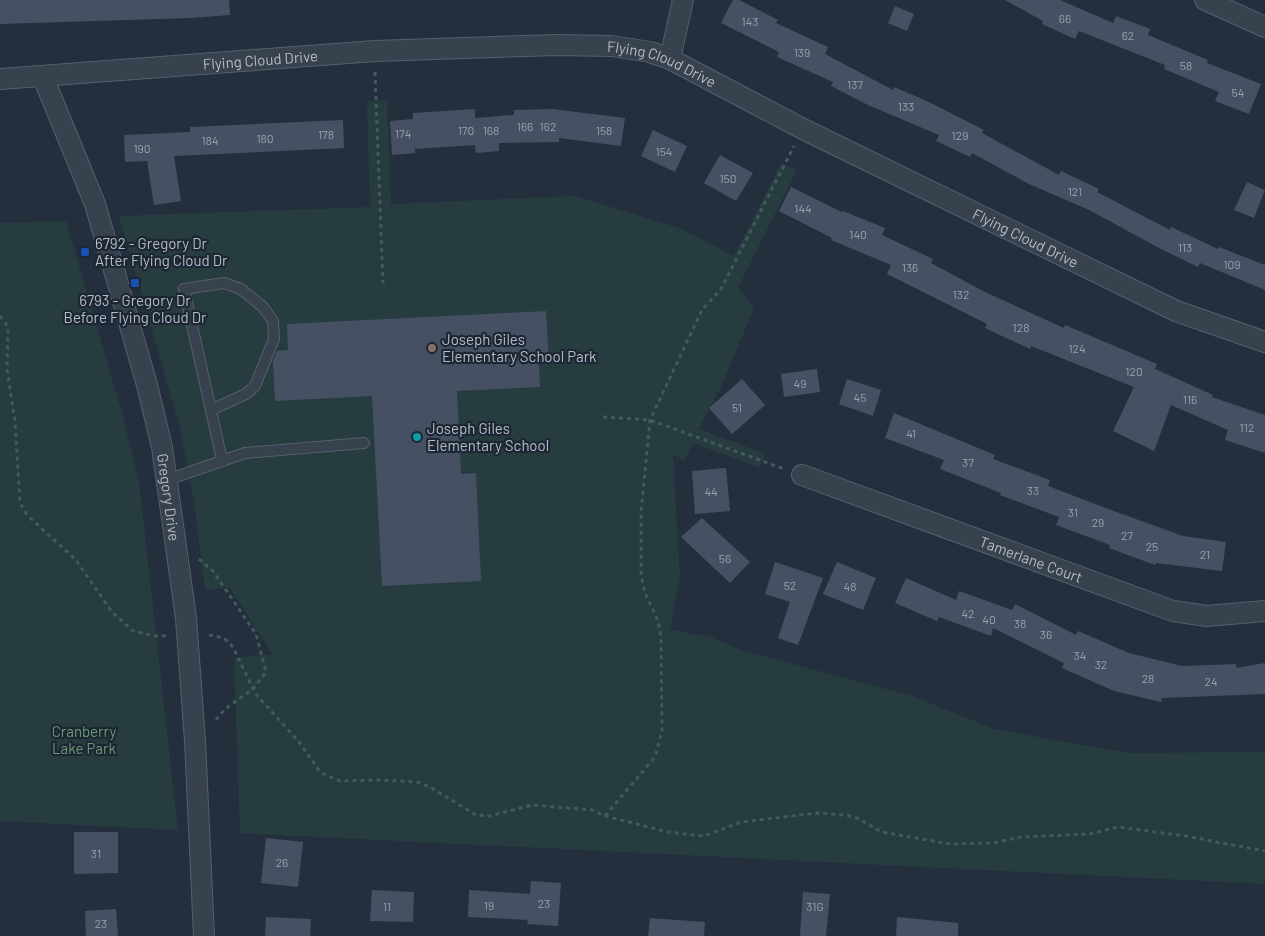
<svg xmlns="http://www.w3.org/2000/svg" width="1265" height="936" viewBox="0 0 1265 936" font-family="Barlow,sans-serif">
<rect width="100%" height="100%" fill="#242f3e"/>
<path fill="#263c3f" d="M387 100 391 204 575 196 679 228 734 256 781 163 797 170 738 288 754 308 721 387 699 429 765 454 760 468 693 443 684 461 673 454 680 578 670 630 711 637 744 651 912 696 994 729 1129 753 1265 752V884L240 833 234 658 272 654 230 588 205 590 194 501 179 424 119 216 370 207 367 101Z
M66 221 122 413 139 482 178 830 0 821V223Z"/>
<path fill="#455162" d="M0 0H229L230 15 191 18 0 24Z
M733 0H739L778 20 776 23 828 47 825 54 893 90 894 87 929 102 984 130 982 133 1059 175 1061 171 1099 189 1097 192 1170 230 1171 227 1218 249 1219 247 1265 265V290L1200 263 1198 267 1161 249 1089 210 1029 184 972 153 970 157 936 141 939 135 868 105 831 86 833 82 777 57 779 52 721 23Z
M1005 0H1060L1113 23 1116 16 1150 29 1148 35 1208 60 1207 63 1261 84 1249 114 1215 101 1219 92 1164 69 1165 65 1079 31 1075 39 1042 24 1043 21Z
M895 6 914 14 907 31 888 23Z
M475 109V118L514 115V110L552 109 625 118 621 146 559 138V142L499 143V151L476 153 475 145 415 149V153L392 155 390 121 413 119V113Z
M343 120 344 148 174 156 181 201 154 205 147 161 125 162 124 135 190 132V127Z
M653 130 687 146 675 172 641 156Z
M720 155 753 173 736 201 704 183Z
M1247 182 1265 190 1254 218 1234 210Z
M791 187 842 212 843 211 885 228 882 235 933 259 931 263 985 292 1064 328 1065 325 1157 364 1155 369 1213 395 1212 397 1265 415V453L1225 440 1228 430 1171 405 1154 451 1113 431 1134 387 1031 346 1030 349 985 328 987 324 887 274 891 265 831 240 832 238 779 211Z
M546 311 549 362H539L540 387 457 391 461 474 476 473 481 581 382 586 372 396 275 401 273 361 277 351 288 350 287 324Z
M817 369 820 392 784 397 781 374Z
M742 379 765 405 732 434 709 408Z
M847 379 881 390 873 416 839 404Z
M894 413 995 455 993 459 1050 480 1048 486 1111 510 1183 536 1226 542 1222 571 1156 563 1155 565 1109 548 1110 545 1056 525 1059 517 1000 495 1001 493 940 469 944 460 885 438Z
M726 468 730 511 695 514 692 471Z
M702 518 750 562 730 583 681 537Z
M775 562 823 578 798 645 778 638 790 602 765 594Z
M837 562 876 578 863 610 823 594Z
M906 578 956 600 959 591 1012 610 1015 604 1076 635 1078 631 1129 653 1182 666 1236 664V668L1265 663V694L1162 698 1161 702 1114 691 1062 668 1064 663 993 628 991 636 939 617 937 621 895 603Z
M74 832H118V873L74 874Z
M266 838 303 842 298 887 261 883Z
M531 881 561 883 558 926 527 924 528 920 468 917 469 890 530 894Z
M372 890 414 892 413 922 370 921Z
M803 892 830 894 826 936H800Z
M116 909 118 936H86L85 911Z
M266 917 311 919 310 936H265Z
M897 917 958 923V936H896Z
M650 918 705 922 704 936H648Z"/>
<g fill="none" stroke-linecap="round" stroke-linejoin="round">
<defs>
<path id="service" d="M211 410 246 394 255 386 274 339 273 321 263 307 241 289 224 283 184 289 222 460
M167 480 245 453 364 443"/>
<g id="minor">
<path d="M1205 0 1265 27"/>
<path d="M670 59 683 0"/>
<path id="s1" d="M43 77 95 204 147 385 162 447 186 618 195 741 204 936"/>
<path id="s2" d="M0 79 375 51 557 45 612 46 650 52 670 59 803 129 1176 311 1265 342"/>
<path id="s3" d="M802 475 1173 611 1207 616 1265 611"/>
</g>
</defs>
<use href="#service" stroke="#565f6c" stroke-width="12"/>
<use href="#minor" stroke="#565f6c" stroke-width="22"/>
<path stroke="#44595c" stroke-width="3" stroke-dasharray="4 4" stroke-linecap="butt" d="M375 72 383 283
M0 316 8 327 7 369 15 421 20 503 27 515 76 560 112 612 133 631 160 637 166 635
M603 417 650 420 784 469
M199 559 213 571 256 634 266 672 253 689 225 709 215 721
M209 635 224 638 233 647 255 693 299 742 321 773 340 781 381 780 417 782 430 787 476 815 490 816 532 805 592 810 605 816 668 832 704 836 741 822 817 813 845 815 857 818 882 832 950 844 993 843 1021 837 1090 834 1118 827 1185 836 1265 851
M605 816 655 757 662 731 661 638 658 621 645 593 641 574V513L650 420 702 310 721 289 794 146"/>
<use href="#service" stroke="#38414e" stroke-width="10"/>
<use href="#minor" stroke="#38414e" stroke-width="20"/>
</g>
<g fill="#1a4fb4" stroke="#1d2633" stroke-width="2">
<rect x="80" y="247" width="10" height="10" rx="2.5"/>
<rect x="130" y="278" width="10" height="10" rx="2.5"/>
</g>
<circle fill="#8d6e63" stroke="#1d2633" stroke-width="2" cx="432" cy="348" r="5"/>
<circle fill="#0f9aa8" stroke="#1d2633" stroke-width="2" cx="417" cy="437" r="5"/>
<g text-anchor="middle" dominant-baseline="central" stroke-width="4.5" stroke-linejoin="round" paint-order="stroke">
<g font-size="12" fill="#98a1af">
<text x="1065" y="18">66</text>
<text x="750" y="21">143</text>
<text x="1128" y="35">62</text>
<text x="802" y="52">139</text>
<text x="1186" y="65">58</text>
<text x="855" y="84">137</text>
<text x="1238" y="92">54</text>
<text x="906" y="106">133</text>
<text x="525" y="126">166</text>
<text x="548" y="126">162</text>
<text x="466" y="130">170</text>
<text x="491" y="130">168</text>
<text x="604" y="130">158</text>
<text x="403" y="133">174</text>
<text x="326" y="134">178</text>
<text x="960" y="135">129</text>
<text x="265" y="138">180</text>
<text x="210" y="140">184</text>
<text x="142" y="148">190</text>
<text x="664" y="151">154</text>
<text x="728" y="178">150</text>
<text x="1075" y="191">121</text>
<text x="803" y="208">144</text>
<text x="858" y="234">140</text>
<text x="1185" y="247">113</text>
<text x="1232" y="264">109</text>
<text x="910" y="267">136</text>
<text x="961" y="294">132</text>
<text x="1021" y="327">128</text>
<text x="1077" y="348">124</text>
<text x="1134" y="371">120</text>
<text x="800" y="383">49</text>
<text x="860" y="397">45</text>
<text x="1190" y="399">116</text>
<text x="737" y="407">51</text>
<text x="1247" y="427">112</text>
<text x="911" y="433">41</text>
<text x="968" y="462">37</text>
<text x="1033" y="490">33</text>
<text x="711" y="491">44</text>
<text x="1073" y="512">31</text>
<text x="1098" y="522">29</text>
<text x="1127" y="535">27</text>
<text x="1152" y="546">25</text>
<text x="1205" y="554">21</text>
<text x="725" y="558">56</text>
<text x="790" y="585">52</text>
<text x="850" y="586">48</text>
<text x="968" y="613">42</text>
<text x="989" y="619">40</text>
<text x="1020" y="623">38</text>
<text x="1046" y="634">36</text>
<text x="1080" y="655">34</text>
<text x="1101" y="664">32</text>
<text x="1148" y="678">28</text>
<text x="1211" y="681">24</text>
<text x="96" y="853">31</text>
<text x="282" y="862">26</text>
<text x="544" y="903">23</text>
<text x="489" y="905">19</text>
<text x="387" y="906">11</text>
<text x="815" y="906">31G</text>
<text x="101" y="923">23</text>
</g>
<g font-size="15" fill="#b4bcc9" stroke="#1d2633">
<text stroke="none"><textPath href="#s2" startOffset="261">Flying Cloud Drive</textPath></text>
<text stroke="none"><textPath href="#s2" startOffset="666">Flying Cloud Drive</textPath></text>
<text stroke="none"><textPath href="#s2" startOffset="1071">Flying Cloud Drive</textPath></text>
<text stroke="none"><textPath href="#s1" startOffset="440">Gregory Drive</textPath></text>
<text stroke="none"><textPath href="#s3" startOffset="244">Tamerlane Court</textPath></text>
</g>
<g font-size="15" fill="#b4bcc9" stroke="#1d2633" text-anchor="start">
<text x="95" y="243">6792 - Gregory Dr<tspan x="95" dy="17">After Flying Cloud Dr</tspan></text>
<text x="135" y="300" text-anchor="middle">6793 - Gregory Dr<tspan x="135" dy="17">Before Flying Cloud Dr</tspan></text>
<text x="442" y="339">Joseph Giles<tspan x="442" dy="17">Elementary School Park</tspan></text>
<text x="427" y="428">Joseph Giles<tspan x="427" dy="17">Elementary School</tspan></text>
</g>
<g font-size="15" fill="#6b9a76" stroke="#1d2633">
<text x="84" y="731">Cranberry<tspan x="84" dy="17">Lake Park</tspan></text>
</g>
</g>
</svg>
